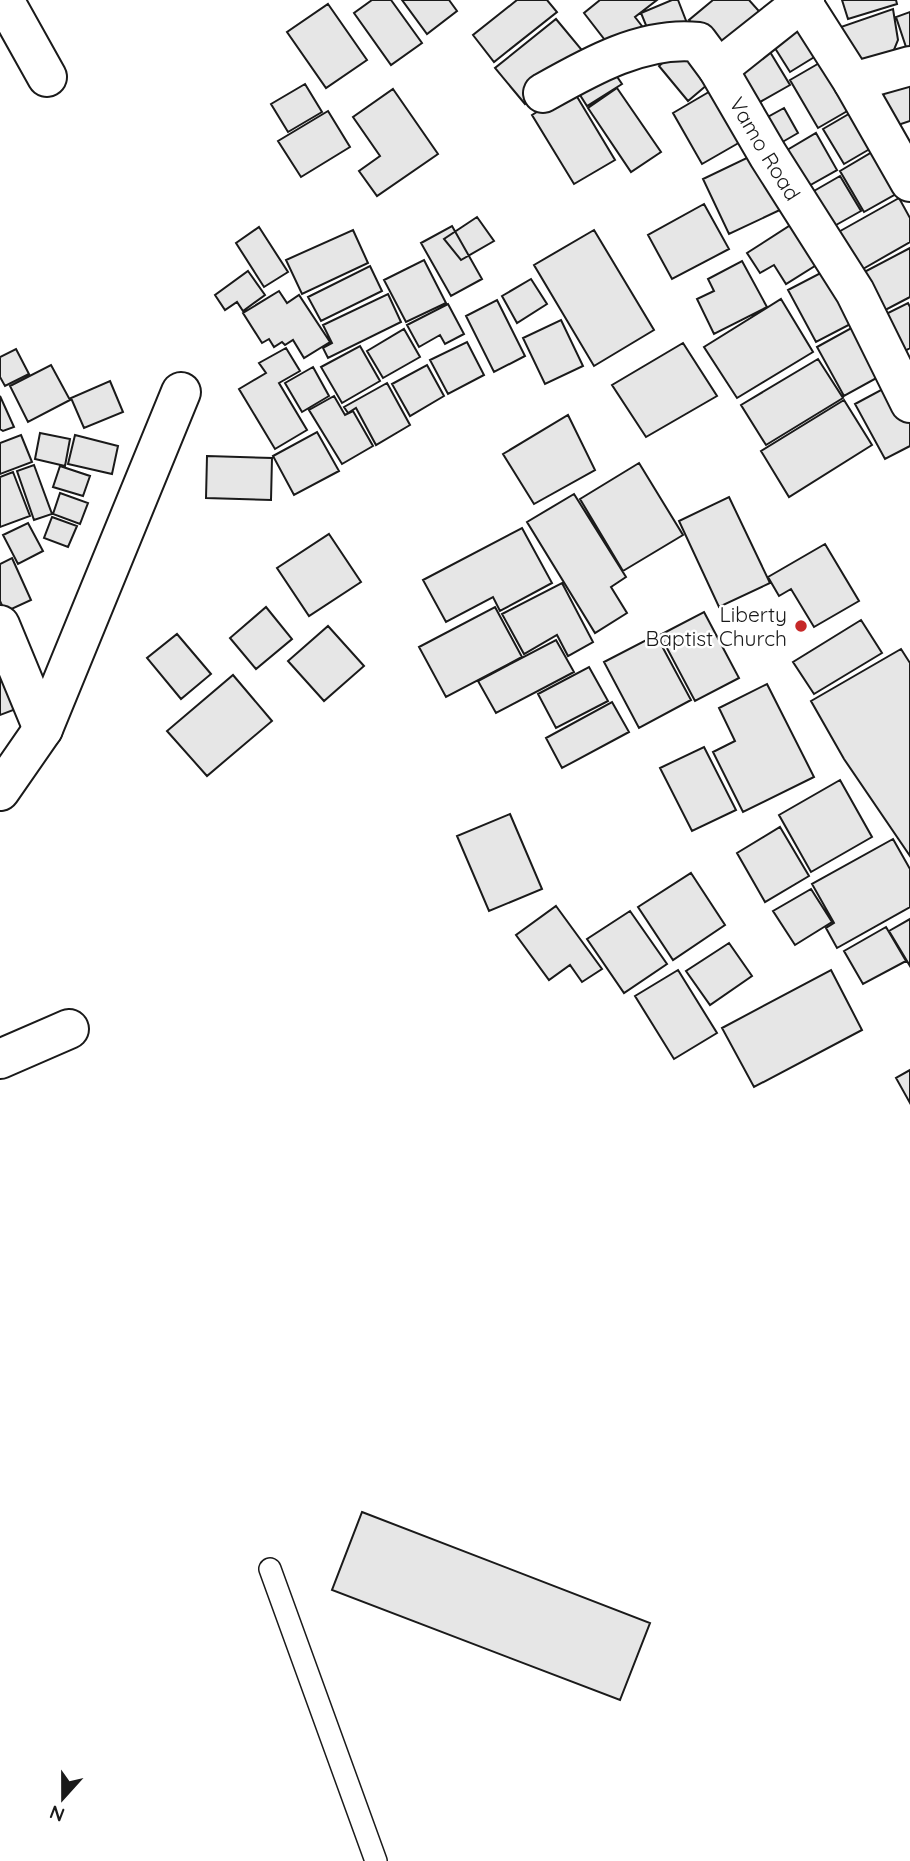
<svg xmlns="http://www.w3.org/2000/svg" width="910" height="1861" viewBox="0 0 910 1861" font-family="Quicksand,sans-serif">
<rect width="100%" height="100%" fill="#fff"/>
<path fill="#e6e6e6" stroke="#1a1a1a" stroke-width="2" d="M372 0H391L422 43 391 65 354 13Z
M402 0H449L457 11 427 34Z
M517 0H547L557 12 494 62 473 35Z
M600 0H657L635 17 645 30 615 53 584 13Z
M672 0H678L690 31 654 45 641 13Z
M713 0H749L766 19 720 58 689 20Z
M842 0H896L897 4 848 19Z
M328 4 367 60 326 88 287 32Z
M893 9 898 40 889 62 853 74 835 29Z
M910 12V49L907 50 896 17Z
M556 19 586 55 525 104 495 68Z
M795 21 816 56 790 72 768 37Z
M764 42 790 85 746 110 722 68Z
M684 44 714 79 688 101 659 66Z
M828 58 856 106 818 128 790 80Z
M607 62 622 84 587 106 573 84Z
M910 72V121L889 128 865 84Z
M305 84 322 112 288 132 271 104Z
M719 86 749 137 702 164 673 113Z
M617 88 661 152 631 172 588 108Z
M393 89 438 154 377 196 359 171 380 156 353 117Z
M573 90 615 160 574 184 532 115Z
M784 108 798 133 772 148 757 123Z
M859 108 880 143 844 164 823 129Z
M328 111 350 147 301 177 278 141Z
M816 133 837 170 798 192 777 156Z
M879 148 903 190 864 212 840 171Z
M755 154 782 209 729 234 703 179Z
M840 176 861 211 820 234 800 199Z
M899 198 910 218V242L849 277 826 239Z
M704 204 729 249 672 279 648 235Z
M477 217 494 241 461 260 444 239Z
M800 219 826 259 786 284 774 265 760 273 747 253Z
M452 226 482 279 451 296 421 243Z
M259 227 288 272 264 287 236 243Z
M353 230 368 263 302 294 286 260Z
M594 230 654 330 594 366 534 265Z
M910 248V297L872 317 851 279Z
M424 260 446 303 406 322 384 280Z
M742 261 767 307 714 334 697 299 714 291 708 279Z
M370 266 382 291 321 321 308 297Z
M834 266 862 318 816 342 788 290Z
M248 271 265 295 243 311 237 302 225 310 215 295Z
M531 279 547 304 517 323 502 296Z
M279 291 287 303 299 295 330 342 304 358 293 340 285 345 282 342 274 347 269 339 262 343 243 313Z
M388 294 401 322 328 358 323 348 332 343 323 325Z
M781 299 813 352 737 398 704 347Z
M497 300 525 356 494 372 466 316Z
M908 303 910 307V348L892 358 872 321Z
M448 304 464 334 445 344 440 335 419 347 407 325Z
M561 320 583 366 545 384 523 338Z
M864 321 891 370 844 396 817 347Z
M404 329 420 357 383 378 367 351Z
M467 342 484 375 448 394 430 360Z
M683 343 717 396 646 437 612 385Z
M360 346 380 381 342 403 321 367Z
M286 348 300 371 279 383 307 430 275 449 239 389 266 373 259 363Z
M16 349 29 374 5 386 0 377V357Z
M818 359 843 398 766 445 741 405Z
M51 365 70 400 28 422 10 386Z
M427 365 444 396 410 416 392 384Z
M313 367 329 396 302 412 285 383Z
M110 381 123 412 84 428 71 398Z
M387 383 410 425 376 445 356 408 348 413 344 407Z
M894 383 910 414V446L885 459 855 404Z
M0 396 14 427 3 431 0 429Z
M334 396 345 415 353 411 373 446 342 464 309 410Z
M844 400 872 445 789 497 761 451Z
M568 415 595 470 534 504 503 454Z
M317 432 339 471 294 495 273 456Z
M40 433 70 439 65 466 35 459Z
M21 435 32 462 0 474V443Z
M75 435 118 446 112 474 68 464Z
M207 456 272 458 271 500 206 498Z
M639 463 683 535 623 571 580 499Z
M34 465 52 514 34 520 17 471Z
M60 466 90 476 83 496 53 487Z
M13 472 30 516 0 527V477Z
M60 493 88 503 80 524 53 514Z
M574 494 626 577 611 587 627 613 595 633 527 522Z
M729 497 770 583 719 607 679 521Z
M52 517 77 526 68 547 44 538Z
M28 523 43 551 18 564 3 535Z
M522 528 552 583 500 611 493 597 446 622 423 580Z
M329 534 361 582 309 616 277 568Z
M825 544 859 601 814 627 791 589 779 596 768 577Z
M12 558 31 600 5 612 0 601V564Z
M562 583 593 642 568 656 557 635 524 654 502 614Z
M266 607 292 639 256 669 230 638Z
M495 607 522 657 446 697 419 647Z
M704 612 739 678 695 701 660 635Z
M861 620 882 653 814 694 793 662Z
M328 626 364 666 324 701 288 661Z
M177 634 211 674 181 699 147 658Z
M656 635 691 700 639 728 604 662Z
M556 640 574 672 496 713 478 681Z
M901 649 910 663V856L844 759 811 701Z
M589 667 608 701 556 728 538 694Z
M233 675 272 721 207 776 167 731Z
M2 676 16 709 0 715V677Z
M767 684 814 777 743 812 713 752 735 741 719 708Z
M612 702 629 732 562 768 546 738Z
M704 747 736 810 692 831 660 768Z
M840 780 872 837 811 872 779 815Z
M510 814 542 889 489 911 457 836Z
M780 827 809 876 765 902 737 853Z
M893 839 910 869V907L837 948 826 928 834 923 812 884Z
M691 873 725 925 673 960 638 907Z
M811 889 832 922 795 945 773 911Z
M556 906 602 969 582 982 570 965 549 980 516 935Z
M630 911 667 964 624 993 587 939Z
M910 919V966L889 931Z
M886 927 906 961 863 984 844 951Z
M729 943 752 976 710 1005 686 971Z
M678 970 717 1033 674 1059 635 996Z
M831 970 862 1030 754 1087 722 1028Z
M910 1070V1103L896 1078Z
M362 1512 650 1623 620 1700 332 1590Z"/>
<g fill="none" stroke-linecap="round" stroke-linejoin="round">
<defs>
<path id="service" d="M270 1569 376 1861"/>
<g id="minor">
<path d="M4 0 47 77"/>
<path d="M802 2 853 82 910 182"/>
<path d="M718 69 805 0"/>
<path d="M853 82 910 66"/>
<path id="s1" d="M543 93C589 67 643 36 698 42L718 69 768 155 855 292 910 403"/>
<path d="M0 625 43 729"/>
<path d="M0 791 43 729 181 392"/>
<path d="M0 1059 69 1029"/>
</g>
</defs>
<use href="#service" stroke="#1a1a1a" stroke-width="24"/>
<use href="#minor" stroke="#1a1a1a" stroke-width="42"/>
<use href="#service" stroke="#fff" stroke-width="21"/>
<use href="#minor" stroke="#fff" stroke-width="38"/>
</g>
<circle fill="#c62828" stroke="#fff" stroke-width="2.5" cx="801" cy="626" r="7"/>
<g text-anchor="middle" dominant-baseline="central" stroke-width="5" stroke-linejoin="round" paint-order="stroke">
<g font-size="21" fill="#1a1a1a" stroke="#fff">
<text stroke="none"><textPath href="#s1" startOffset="292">Vamo Road</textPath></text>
</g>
<g font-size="21" fill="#1a1a1a" stroke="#fff" text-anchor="end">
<text x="787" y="614">Liberty<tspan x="787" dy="24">Baptist Church</tspan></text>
</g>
</g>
<g transform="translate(63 1798) rotate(201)" stroke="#ffffff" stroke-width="5" paint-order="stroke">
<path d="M0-5L12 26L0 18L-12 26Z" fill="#1a1a1a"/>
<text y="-10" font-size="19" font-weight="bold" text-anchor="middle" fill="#1a1a1a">N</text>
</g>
</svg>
